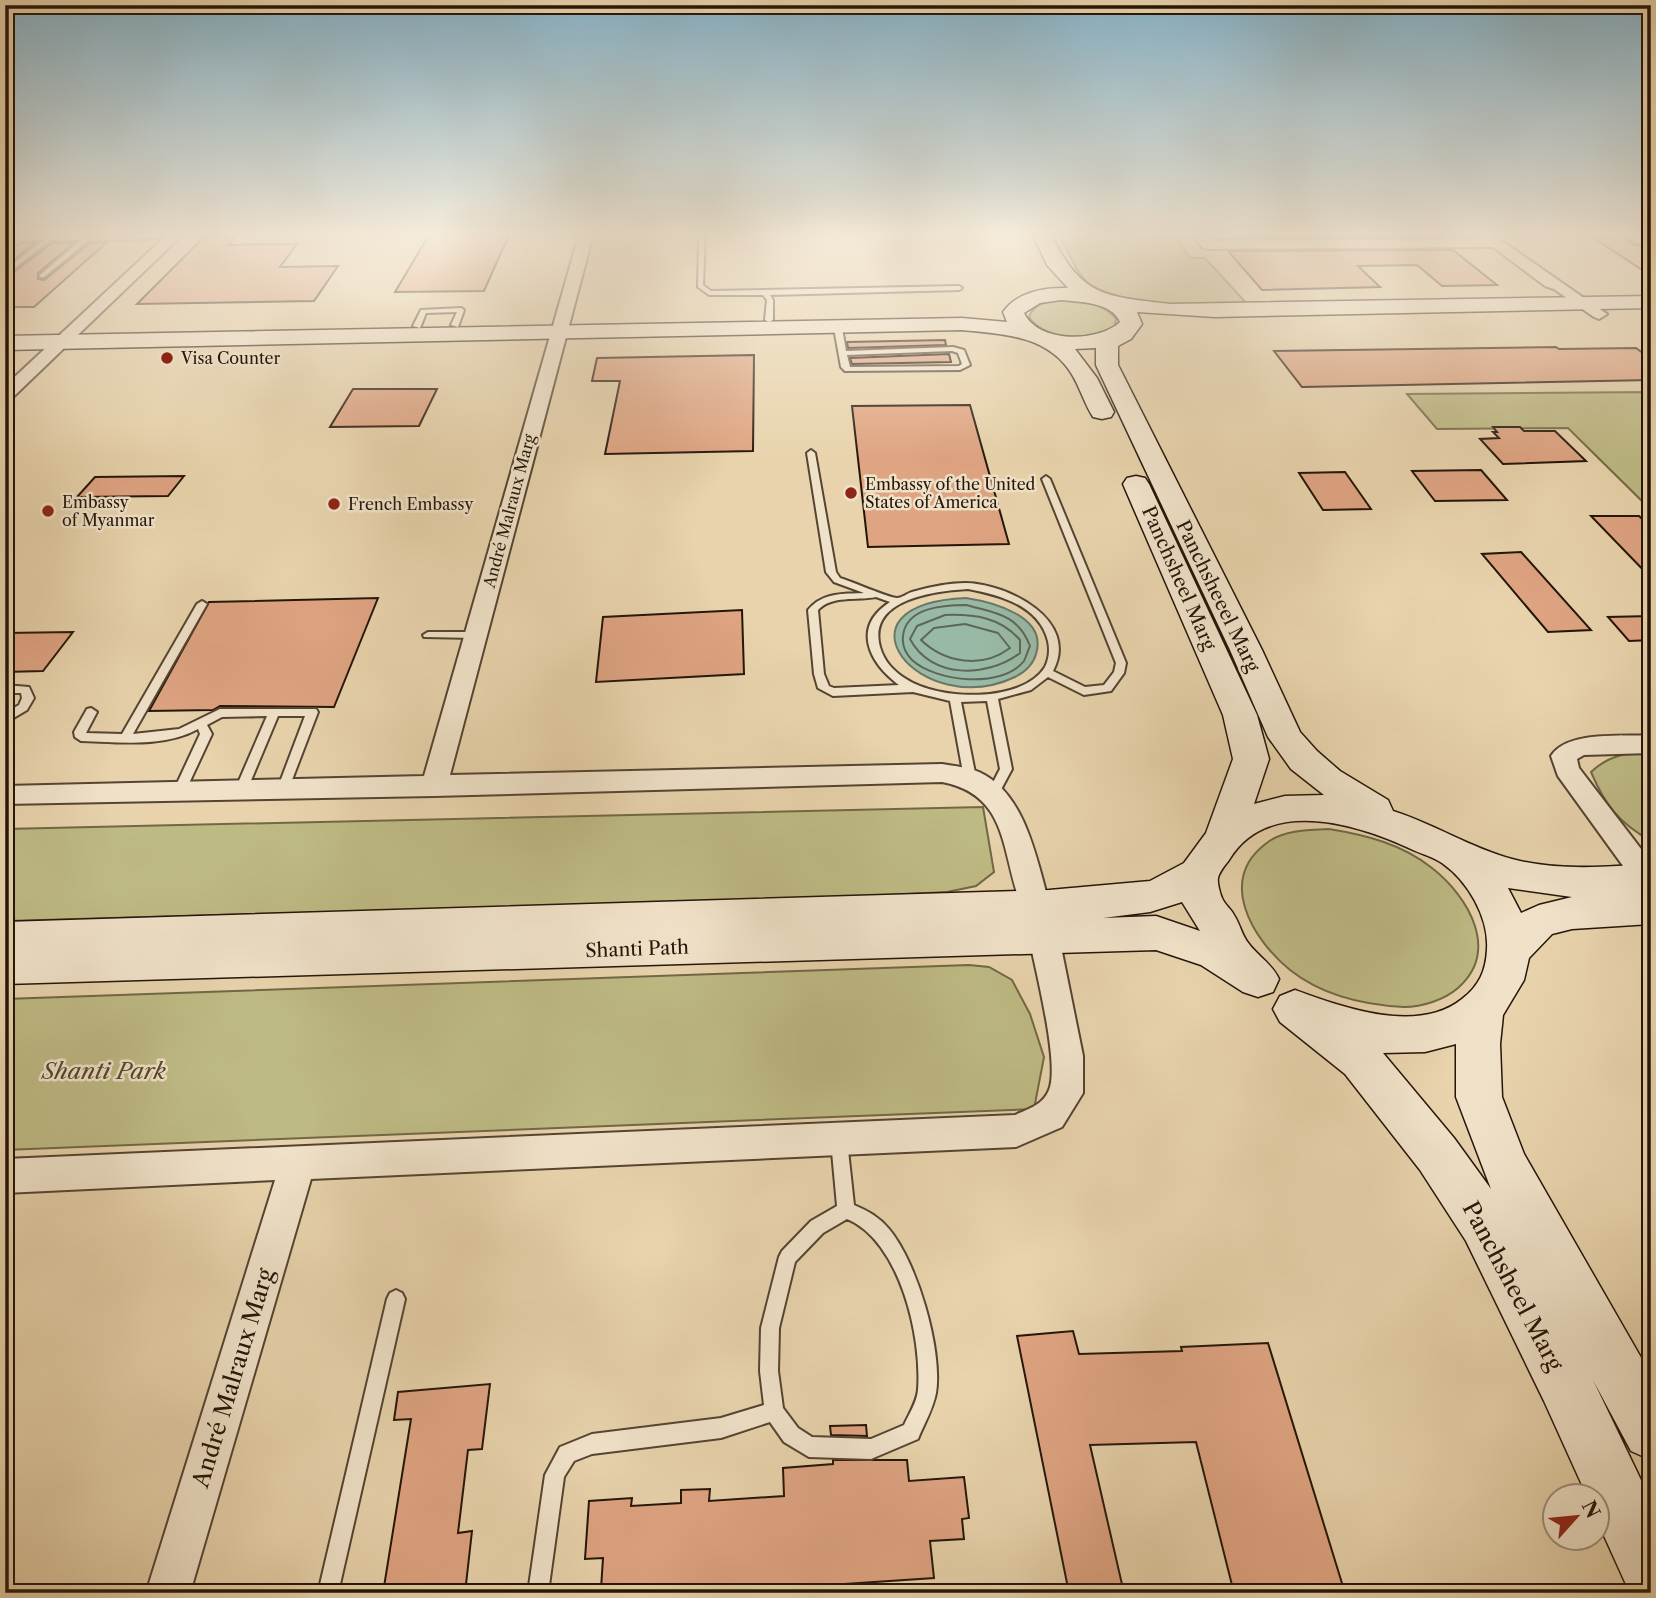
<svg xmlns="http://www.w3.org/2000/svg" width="1656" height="1598" viewBox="0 0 1656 1598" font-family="'Libre Caslon Text',serif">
<rect width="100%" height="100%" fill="#e8d3ac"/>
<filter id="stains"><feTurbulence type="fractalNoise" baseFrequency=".00286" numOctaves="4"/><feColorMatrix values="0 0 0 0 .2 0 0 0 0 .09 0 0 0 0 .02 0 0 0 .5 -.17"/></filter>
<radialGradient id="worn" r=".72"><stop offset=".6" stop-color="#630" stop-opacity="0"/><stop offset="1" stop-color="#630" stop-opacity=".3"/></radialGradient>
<path fill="#beba84" stroke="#716846" stroke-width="2" d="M1060 235H1174L1190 258H1205L1249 306C1206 306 1130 307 1092 286 1077 277 1068 250 1060 235Z
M1068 300C1086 302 1105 304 1116 319L1115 326C1093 342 1045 341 1029 317 1034 301 1054 301 1068 300Z
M1651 392V510L1568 428 1437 429 1407 394Z
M1651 752V841C1619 823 1605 805 1591 772 1609 755 1626 753 1651 752Z
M983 807 994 872 976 886 947 892 807 899 5 921V829Z
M1329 829C1366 835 1402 844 1432 868 1469 897 1500 951 1458 988 1444 1000 1422 1007 1404 1007 1364 1005 1323 996 1290 970 1252 939 1216 879 1268 842 1285 830 1309 830 1329 829Z
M969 965 989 967 1012 980 1030 1014 1044 1057 1034 1109 5 1150V999Z"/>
<path fill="#98b9a5" stroke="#6a7767" stroke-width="2" d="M966 598C992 602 1048 616 1036 654 1033 665 1025 672 1015 677 920 722 825 604 966 598Z"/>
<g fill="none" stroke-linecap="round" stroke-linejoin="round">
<path stroke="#5e6757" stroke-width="2" d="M966 605C995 613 1018 614 1030 646 1028 650 1026 657 1024 661 1002 689 936 682 912 660 906 654 902 645 903 636 906 607 944 605 966 605Z
M945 615C974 614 1000 617 1020 640V653C987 678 931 679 910 639L917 626Z
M965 624 998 633 1010 648C982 669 945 663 921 640L934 628Z"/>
</g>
<path fill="#dfa482" stroke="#241509" stroke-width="2" d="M206 235H237L228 245 297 244 280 267 338 266 314 301 137 304Z
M429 235H509L484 291 395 292Z
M1234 235H1434L1436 237 1237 238Z
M1647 236H1651V276L1594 238 1625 237 1633 245 1645 246 1650 240Z
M107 242 34 307H5V255L20 243H35L6 266 7 271H15L52 243H74L38 273V279L44 280 90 243Z
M1453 250 1497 285 1442 286 1417 265 1358 266 1380 287 1262 290 1228 251Z
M945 340 946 345 848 348 847 342Z
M1556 347 1559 349 1636 348 1651 359V380L1302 387 1274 351Z
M949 354 951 362 852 364 850 358Z
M754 355 753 451 605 454 620 381H592L597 358Z
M353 389H437L419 426 330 427Z
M970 405 1009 544 868 547 852 406Z
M1493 427H1520L1524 431H1555L1586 461 1503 464 1480 439 1499 438 1493 432H1497Z
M1481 470 1507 500 1435 501 1412 471Z
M1345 472 1371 509 1323 510 1299 473Z
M184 476 168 496 77 497 95 477Z
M1591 516H1639L1651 527V578Z
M1521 552 1591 630 1548 632 1482 554Z
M378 598 334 707 220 706 213 710 149 711 209 602Z
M742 610 744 674 596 682 603 617Z
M1651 616V640L1629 641 1608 617Z
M73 632 43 671 5 672V633Z
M1073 1331 1079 1354 1182 1351 1181 1347 1268 1343 1345 1593H1234L1196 1442 1090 1445 1124 1593H1069L1017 1336Z
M490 1384 482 1449 468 1450 458 1533 472 1531 465 1593H383L411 1419 394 1420 398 1392Z
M866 1425 867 1436 831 1435 830 1426Z
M833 1460H907L909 1481 964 1477 969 1518 962 1519 964 1539 930 1541 934 1578 712 1593H630L631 1587 601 1589 603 1558 585 1559 589 1501 632 1498 631 1506 681 1503V1490L710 1489 709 1501 784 1496 783 1468 833 1464Z"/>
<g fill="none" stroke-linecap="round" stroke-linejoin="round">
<defs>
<path id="lane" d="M173 235 175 238 89 240 44 277H40V275L81 240H51L13 269 8 268 43 240 6 241V237Z
M699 235H705L703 285 711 291 959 286 962 288 959 290 770 295 773 300V320L769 322 765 320 767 300 763 295H709L698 287Z
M461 308 464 310 458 327 451 325 457 312 426 313 420 328 413 326 421 310Z
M838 326 842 328 846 351 953 347 964 350 970 365 960 370 845 371 841 367 834 328ZM952 351 958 353 962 364 959 366 850 367 847 355Z
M811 450 815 453 836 572 840 578C851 581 889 598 897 598 902 598 908 593 912 592 929 587 949 583 966 583 1008 584 1080 620 1053 671L1085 687 1104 685 1114 672 1116 663 1042 479 1046 476 1050 479 1126 663 1124 673 1111 691 1084 695 1048 677 1031 690 998 699 1012 769 997 797H989L987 794 1000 769 987 701 961 702 976 778 970 782 964 778 950 701 913 692 833 696 818 688 814 674 808 610C823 592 843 594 864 593L834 582 826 572 807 453ZM968 589C999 595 1039 605 1048 641 1050 650 1049 659 1045 667 1022 704 937 700 906 679 893 671 884 661 880 647 867 599 935 591 968 589ZM876 597 890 602C851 627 869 663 899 685L834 688 829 686 824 674 818 610C832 595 856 601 876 597Z
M202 601 207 604 133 734 179 729 220 709H316L318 712 287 793H279L277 790 305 716H278L247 790 241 794 235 790 267 716 222 717 207 725 212 734 185 792 179 796 173 792 200 734 198 729C164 748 119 742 81 741L75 737 74 732 87 709 91 708 97 712 86 733 122 734 197 604Z
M428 632H475L480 635 475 638 424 637 423 635Z
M5 685 29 687 34 698 27 710 5 723V713L19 705 22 698 21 693H5Z
M839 1134 845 1136 847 1141 854 1205C868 1211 879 1217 889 1229 917 1262 943 1351 936 1393 933 1409 924 1424 918 1439L871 1459 809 1457 784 1442 770 1422 721 1438 592 1454 574 1461 564 1477 548 1593H528L545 1475 560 1447 592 1434 721 1418 764 1405 760 1371 761 1328 779 1257 782 1251 811 1221 837 1206 831 1141 833 1136ZM847 1219C900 1241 922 1337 918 1390 917 1402 909 1414 904 1425L871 1439 812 1437 798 1428 783 1408 778 1371 779 1328 795 1262 823 1233Z
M396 1290 402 1293 405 1299 338 1593H318L387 1299 390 1293Z"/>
<path id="street" d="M167 235H182L11 399 5 400V386Z
M579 235H593L450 775 942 764C954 766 967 767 979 772 1026 793 1037 862 1050 906L1046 914 1036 917 1026 914C999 863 1015 796 942 782L434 796 5 804V786L424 776Z
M1193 235H1207L1212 241 1482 239 1478 235H1493L1607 314 1599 319 1594 317 1554 289 1545 286 1493 247 1208 249 1203 248Z
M1627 235H1642L1647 240 1645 243H1635Z
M1651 735V753L1584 755 1577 759 1579 768 1651 862 1649 891 1639 888 1558 776 1551 756C1567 730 1624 737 1651 735Z
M1044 925 1054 929 1059 937 1083 1056V1093L1062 1127 1016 1147 311 1179 190 1593H146L275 1180 5 1193V1159L1015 1115C1028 1109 1043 1105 1049 1090 1060 1064 1035 968 1029 937L1034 929Z"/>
<path id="secondary" d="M1033 235H1051C1083 298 1105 296 1170 304L1651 296V308L1215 317 1137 312 1142 324 1131 339 1118 346V365L1262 650 1300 732 1317 751 1340 771 1388 800 1393 811C1434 824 1471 848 1512 859 1557 871 1605 867 1651 864V924L1572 929 1552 934 1529 958 1524 980 1503 1015 1500 1044 1502 1097 1524 1154 1651 1375V1460L1631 1451 1593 1380 1651 1501V1593L1629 1591 1596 1518V1496H1587L1544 1401 1466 1241 1420 1170 1345 1074 1280 1022 1273 1009 1280 996 1295 990C1342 1007 1417 1035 1462 999 1479 986 1486 971 1487 949 1489 918 1468 881 1442 863 1433 857 1422 854 1413 850 1360 825 1268 795 1229 860 1226 864 1219 872 1218 878 1217 882 1220 894 1222 898 1225 905 1231 909 1234 915 1240 924 1242 936 1249 944 1259 957 1272 964 1279 979L1273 992 1258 997 1243 992 1201 965 1156 950 5 984V922L1049 890 1150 881 1184 863 1206 833 1233 759 1223 715 1123 484 1127 478 1136 476 1145 478 1149 484 1257 715 1269 759 1254 804 1285 796 1324 795 1291 769 1268 737 1230 650 1096 365V348L1075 349 1097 378 1114 412 1111 417 1102 419 1093 417C1084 403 1080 387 1071 373 1047 335 1002 334 962 330L5 350V336L962 318 1007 322 1003 312C1017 292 1044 287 1068 288L1047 265ZM1061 300C1080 302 1112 302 1120 322 1097 343 1038 343 1024 313L1040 303ZM1508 888 1572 897 1539 905 1521 913ZM1182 902 1200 931 1156 916 1103 918 1150 912ZM1456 1044V1097L1491 1189 1454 1138 1383 1053 1425 1052Z"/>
</defs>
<use href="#lane" stroke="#554432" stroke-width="4"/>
<use href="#street" stroke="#554432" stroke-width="4"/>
<use href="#secondary" stroke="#241509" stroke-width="3"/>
<use href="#lane" fill="#f0e2c9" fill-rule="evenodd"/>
<use href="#street" fill="#f0e2c9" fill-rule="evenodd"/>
<use href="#secondary" fill="#f0e2c9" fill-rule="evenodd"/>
</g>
<linearGradient id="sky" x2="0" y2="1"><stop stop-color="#88b6cd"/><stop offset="0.51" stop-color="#f5ebda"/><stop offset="1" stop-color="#f5ebda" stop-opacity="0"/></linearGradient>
<rect width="1656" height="459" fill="url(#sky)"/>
<g fill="#8f2418" stroke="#f0e2c9" stroke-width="2.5">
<circle cx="167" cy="358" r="7"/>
<circle cx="851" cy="493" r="7"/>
<circle cx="334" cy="504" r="7"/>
<circle cx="48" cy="511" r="7"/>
</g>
<g text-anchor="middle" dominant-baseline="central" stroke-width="5" stroke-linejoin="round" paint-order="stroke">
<g font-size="16" fill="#241509" stroke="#f0e2c9" text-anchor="start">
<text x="181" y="358">Visa Counter</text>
<text x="865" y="484">Embassy of the United<tspan x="865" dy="18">States of America</tspan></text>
<text x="62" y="502">Embassy<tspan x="62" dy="18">of Myanmar</tspan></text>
<text x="348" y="504">French Embassy</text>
</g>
<g font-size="16" fill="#241509" stroke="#f0e2c9">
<text transform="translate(509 511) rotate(-75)">André Malraux Marg</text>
</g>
<g font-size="19" fill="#241509" stroke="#f0e2c9">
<text transform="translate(1179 578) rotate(66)">Panchsheel Marg</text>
<text transform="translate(1218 596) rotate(64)">Panchsheeel Marg</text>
<text transform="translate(637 949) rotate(-2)">Shanti Path</text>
</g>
<g font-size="23" font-style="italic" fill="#52472e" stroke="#f0e2c9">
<text x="104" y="1071">Shanti Park</text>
</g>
<g font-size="23" fill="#241509" stroke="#f0e2c9">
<text transform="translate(1513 1286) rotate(62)">Panchsheel Marg</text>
<text transform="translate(233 1378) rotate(-73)">André Malraux Marg</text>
</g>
</g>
<rect width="1656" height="1598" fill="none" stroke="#e8d3ac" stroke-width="28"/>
<rect x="7" y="7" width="1642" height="1584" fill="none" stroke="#241509" stroke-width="3.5"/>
<rect x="14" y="14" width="1628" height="1570" fill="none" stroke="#241509" stroke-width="2"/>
<g transform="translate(1576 1517) rotate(63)"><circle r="33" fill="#f0e2c9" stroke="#9e907c" stroke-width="2"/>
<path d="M0-5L12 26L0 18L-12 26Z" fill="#8f2418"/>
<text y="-10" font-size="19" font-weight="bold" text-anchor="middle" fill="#241509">N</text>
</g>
<rect width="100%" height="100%" filter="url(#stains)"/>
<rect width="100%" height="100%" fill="url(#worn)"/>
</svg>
